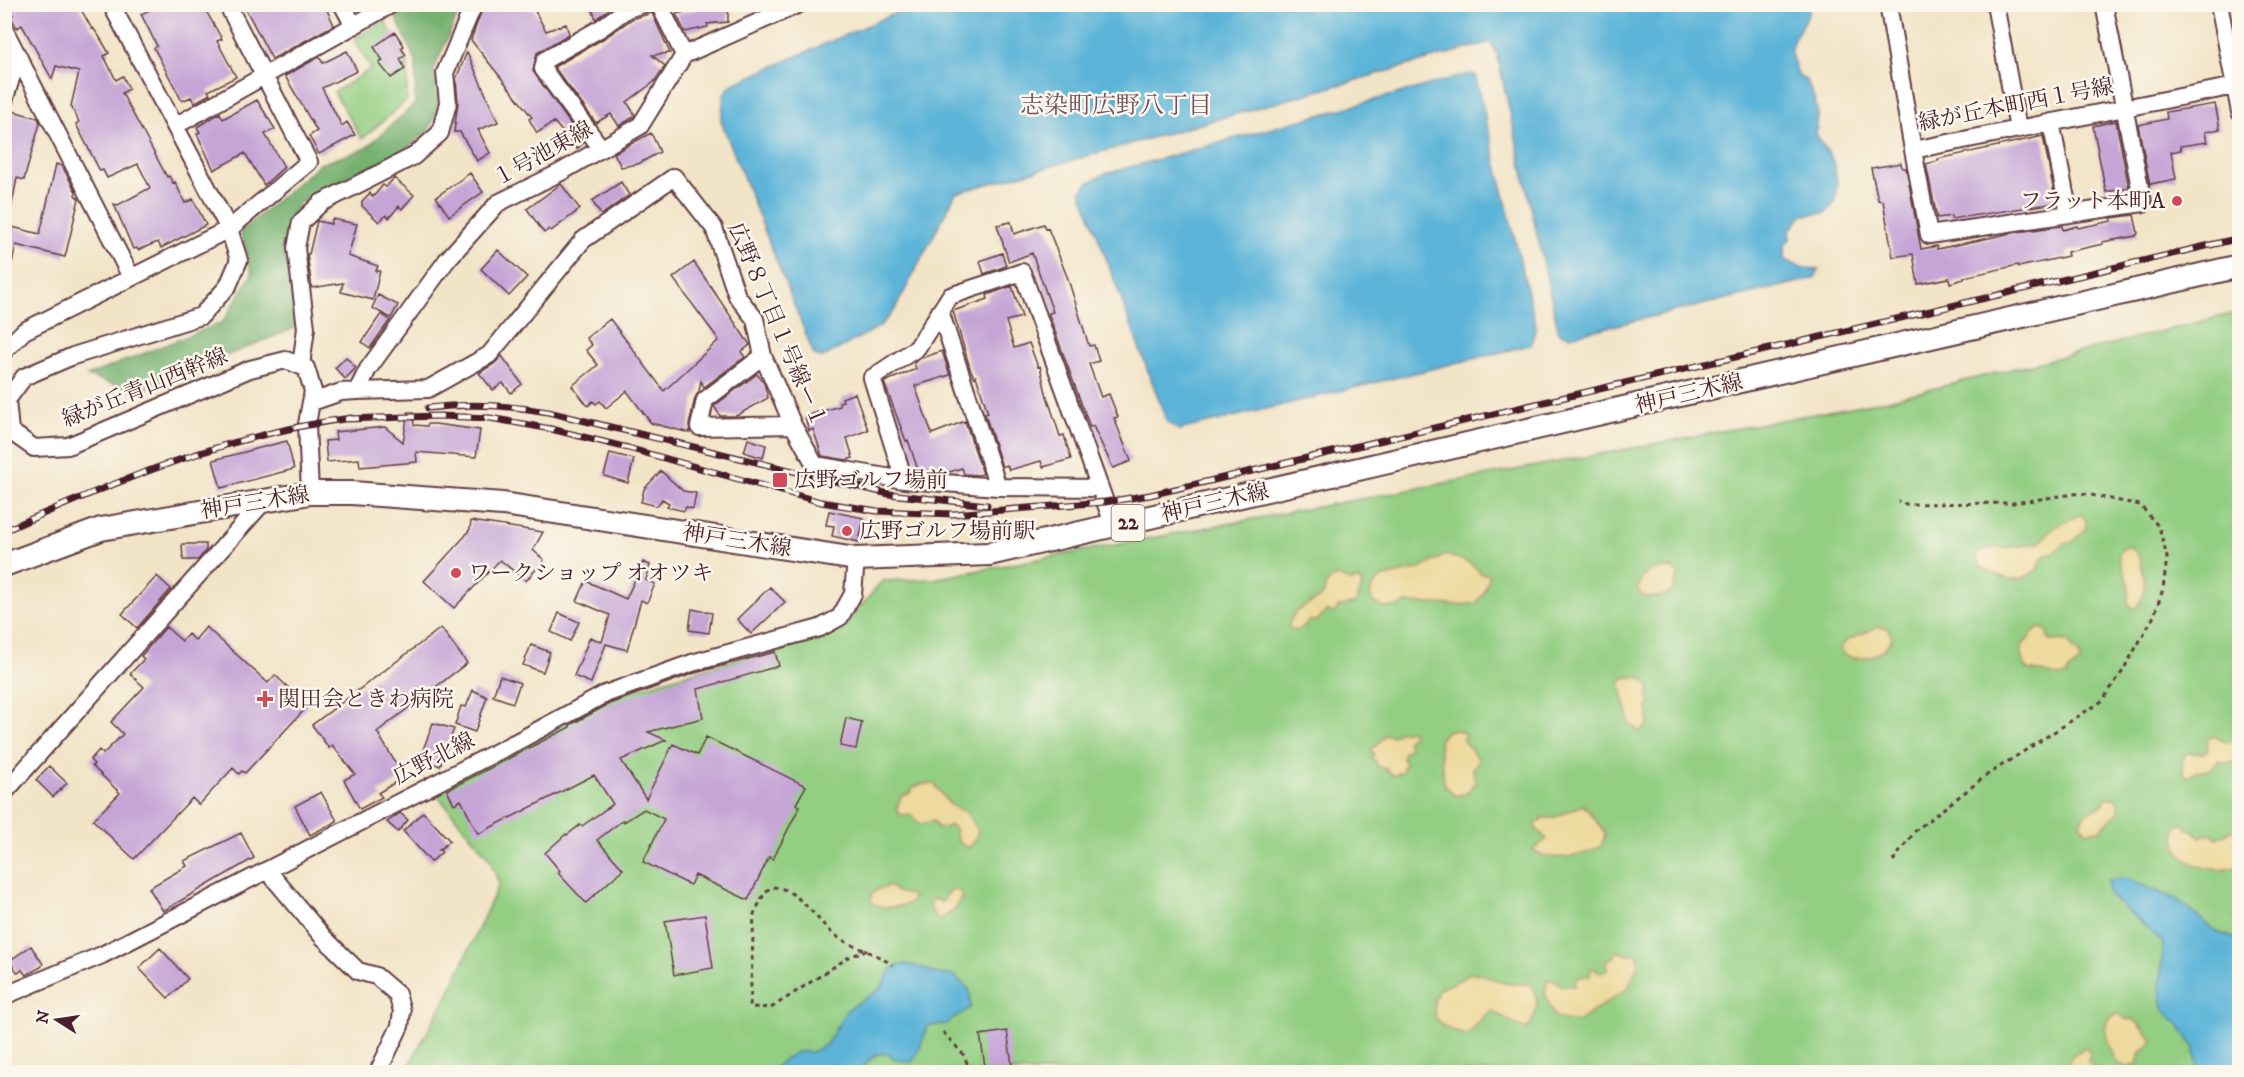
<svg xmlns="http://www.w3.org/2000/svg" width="2244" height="1077" viewBox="0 0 2244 1077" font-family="'IM FELL DW Pica','Noto Serif JP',serif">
<rect width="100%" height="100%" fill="#fbf7ec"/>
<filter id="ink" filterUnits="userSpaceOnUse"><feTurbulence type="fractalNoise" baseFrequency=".0167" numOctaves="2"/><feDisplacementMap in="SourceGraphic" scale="12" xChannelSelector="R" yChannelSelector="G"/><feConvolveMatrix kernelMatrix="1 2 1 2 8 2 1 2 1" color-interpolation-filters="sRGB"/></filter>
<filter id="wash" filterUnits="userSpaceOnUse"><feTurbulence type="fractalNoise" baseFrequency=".008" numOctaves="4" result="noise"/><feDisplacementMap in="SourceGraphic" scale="24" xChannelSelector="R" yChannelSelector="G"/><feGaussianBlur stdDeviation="1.35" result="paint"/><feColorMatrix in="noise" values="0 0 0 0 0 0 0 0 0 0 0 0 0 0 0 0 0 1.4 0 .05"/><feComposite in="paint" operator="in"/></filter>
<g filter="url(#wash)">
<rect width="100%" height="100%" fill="#f2e4c7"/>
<path fill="#93ce82" stroke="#6e7656" stroke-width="1.5" d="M385 21 408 64 407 100 362 139 334 92 371 69 354 39Z
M2239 312V1072H405L448 995 499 884 489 858 433 790 613 696 844 627 882 581 933 579 1888 400Z"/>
<path fill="#76b170" stroke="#60684e" stroke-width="1.5" d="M413 5H462L434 69 438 109 428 131 397 156 299 203 283 244 297 327 138 392 87 376 223 322 252 274 240 232 320 164 365 149 415 104 416 62 395 15Z"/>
<path fill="#eeda9e" stroke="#9c7c64" stroke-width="1.5" d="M2080 515 2086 519V529L2071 543H2065L2052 554 2046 555 2041 560 2037 570 2022 579H2009L1991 573 1980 566 1977 557 1980 551 1989 548H2007L2038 543C2045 540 2044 538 2048 533 2056 525 2069 519 2080 515Z
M2131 547C2145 558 2151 599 2134 609L2128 604 2129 584 2120 562 2119 553 2124 548Z
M1445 555C1459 560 1472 560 1480 573L1490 575 1483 594 1476 603 1460 605 1407 603 1395 607 1383 608 1373 602 1370 595 1372 587 1381 578 1422 568Z
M1672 568 1679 574 1671 593C1661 597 1652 599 1641 595L1638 588C1645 568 1653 569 1672 568Z
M1338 576 1350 581 1360 580 1362 586 1356 603 1338 607 1335 613 1326 611 1317 621H1309L1304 627 1295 631 1288 627C1295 604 1309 608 1324 594 1325 583 1328 580 1338 576Z
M1877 627 1888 628 1892 637C1886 656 1860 663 1843 654L1841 648 1846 641Z
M2039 628 2045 629 2050 641 2063 640 2070 643 2073 650 2079 653 2080 662 2069 670 2066 676C2053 678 2043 670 2030 671 2022 665 2021 657 2021 647 2027 641 2032 632 2039 628Z
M1632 677 1641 678 1649 685 1648 698 1651 705 1648 707V725L1640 732 1630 724 1620 684 1624 678Z
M1412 730 1413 734 1407 741 1410 748 1404 752 1402 759 1406 764 1403 766V771L1392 776 1391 773 1387 772V768L1384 770 1382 767H1378L1375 760 1371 759 1374 754 1371 749 1377 745 1385 734 1392 736 1399 732Z
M1456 730 1464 733V741L1479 760 1473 769 1475 782 1467 793 1455 796 1444 784 1439 741 1446 731Z
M2213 736 2227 743 2236 741 2239 743V762L2223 763 2218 761 2210 770 2195 772 2188 777 2184 775 2182 762 2186 753H2204L2208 749 2207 740Z
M924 784H934C946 797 945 807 965 811L978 830 976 839 969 848C958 844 956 839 955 828L950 825 945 828 937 827 933 821 920 824 910 814 901 815 896 810 901 797 910 793 914 787Z
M2106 798H2113L2119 802V812L2099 830 2087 832 2080 822C2082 819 2084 815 2087 813 2095 807 2102 809 2106 798Z
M1583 805 1590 812 1605 834 1602 845C1584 857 1551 863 1533 850L1547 839 1536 829 1535 823 1543 818H1553Z
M2185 823 2187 829 2193 830 2200 837 2211 833 2217 838 2233 830 2239 832V866C2213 877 2165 862 2177 826Z
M889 886 897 892 913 896 911 903C899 907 882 910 871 902L872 894 878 889Z
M953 890 959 891 962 896 955 910 941 919 936 918C932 911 927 905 933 898L942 902 949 892Z
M1616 951 1629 955 1634 953 1638 956V965L1628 988 1577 1022 1564 1020 1554 1016 1545 993 1547 979 1557 982 1562 987 1565 985 1576 986 1575 980 1583 976H1590L1591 968 1603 973 1608 969 1605 964 1609 959 1615 957Z
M1470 973C1483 972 1492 980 1505 983 1513 985 1522 983 1530 984 1541 1001 1538 1013 1527 1029 1514 1026 1504 1016 1491 1011 1481 1017 1476 1028 1467 1035 1441 1030 1425 1016 1439 989L1454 983Z
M2119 1014 2125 1019 2135 1020 2153 1041 2148 1048 2140 1052 2137 1065 2126 1067 2117 1063C2110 1048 2094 1017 2119 1014Z
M2085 1047 2090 1052 2088 1062 2101 1072H2064L2072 1057Z"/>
<path fill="#5bb4d8" stroke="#526a82" stroke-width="1.5" d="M916 4 1810 5C1810 22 1789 36 1791 54 1793 62 1797 70 1799 77L1806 80 1815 100 1818 115 1816 134 1834 162 1837 184 1835 202 1826 213 1803 215 1789 231 1790 239 1784 246V259L1801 268 1819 269 1815 278 1807 280 1570 336 1559 333 1497 54 1491 42 956 193 894 311 879 327 822 358 814 355 721 121 724 94 731 85Z
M1469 74 1475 75 1536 326 1531 345 1179 430 1167 422 1081 191 1089 182 1105 174Z
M2125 878 2178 900 2217 932 2239 940V1072H2199L2194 1048 2180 1026 2163 1008 2160 989 2163 942 2108 894V880Z
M906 964 924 968 933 973 954 976 969 989 971 1007 946 1024 928 1026C922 1039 921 1051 912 1062L896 1060 888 1054H877L856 1072H771L782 1061 796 1052H811L826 1045 847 1010 880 989 892 969 898 965Z"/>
<g id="blocks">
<path fill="#c5a4d6" d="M7 4H78L92 29 93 28 99 36 109 53 104 56 116 80 123 76 129 89 122 93 167 177 169 176 173 183 175 182 185 203 193 199 206 225 161 248 158 242 138 250 137 248 133 249 114 204 118 205 150 188 138 164 107 178 103 170 100 171 76 124 79 122 71 106 79 72 56 66 52 79 22 25 17 28 10 16 13 15Z
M147 4H202L222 39 217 41 236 77 208 91 210 94 194 103 191 97 182 101 154 48 157 46 141 14 150 10Z
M243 4H324L334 25 272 59Z
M484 4H531L546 31 566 24 569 34 537 53 533 71 584 143 577 149 554 122 537 133 529 119 532 117 471 40Z
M590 4H615L596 19Z
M696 4H728V22L707 24 708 27 685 32 676 14 697 9Z
M652 13 670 53 652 55 665 66 654 82 627 102 635 115 632 118 619 126 611 114 596 123 554 67 606 37 632 19Z
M395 32 404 46 401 48 406 55 400 59 405 69 391 78 379 63 383 61 374 47Z
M347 51 357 71 322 88 342 126 347 122 355 135 319 154 309 136 317 131 285 76 319 57 323 63Z
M467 52 498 122 478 130 490 153 477 161 460 132H454L458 102 456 79Z
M257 100 275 129 265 134 284 167 264 185 245 153 214 170 197 134 200 132 197 127 220 113 223 119Z
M2215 104 2220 129 2205 132 2207 142 2180 146 2181 150 2171 152 2176 179 2150 184 2138 125 2167 119 2166 112Z
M13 111 38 118 40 123 24 180 17 178 11 209H4V141Z
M2116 121 2129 188 2106 192 2093 126Z
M651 133 660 152 638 164 621 167 614 153Z
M2043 136 2056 203 1951 219V216L1937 218 1926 164 1938 161V159Z
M1901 163 1902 168H1906L1921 249 1937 246V249L2017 232 2062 226 2063 230 2077 226 2078 228 2112 221 2111 218 2134 215 2138 233 2136 236 2102 242 2103 244 2067 252 2068 256 2019 267 2018 265 1964 277V279L1950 283 1949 278 1918 284 1913 254 1893 257 1883 201 1878 200 1871 168Z
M56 164 62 166 76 192 75 195 79 199 65 257 16 245 10 272H4V225L40 234Z
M470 173 483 192 449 216 436 197Z
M394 178 414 195 402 209 399 206 389 218 386 215 379 222 362 206V201L370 193 373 197 383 185 386 187Z
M621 182 629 195 601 215 592 201Z
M561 184 580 209 551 231 549 229 544 233 527 209Z
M332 219 357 224 348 256 378 266 376 271H380L373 300 341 292 343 283 312 288 307 254H309L317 221 331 224Z
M1011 222 1014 234 1044 224 1046 229 1048 228 1068 279 1089 346 1094 345 1099 361 1089 364 1101 397 1109 394 1118 417 1114 418 1131 461 1113 468 1093 426 1090 427 1049 315V313L1053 312 1032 253 1009 262 997 225Z
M498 250 527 277 509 296 481 269Z
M1002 253 1006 266 984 274 980 261Z
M694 262 750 345 741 352 745 357 704 387 701 381 699 391 695 398 689 425 690 433 651 423 627 391 606 408 600 401 596 404 593 401 588 406 572 386 598 365 586 350 592 345 586 338 610 319 664 391 719 340 673 278Z
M1012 286 1022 317 1006 321 1014 348 1029 343 1038 367 1040 366 1046 393 1060 436 1064 435 1071 459 1043 467 1041 461 1009 470 1007 465 1002 467 985 414 988 413 976 376 974 377 970 368 953 311 988 299 987 295Z
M378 295 398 305 391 318 372 308Z
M381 314 390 320 370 348 362 342Z
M942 351 950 375 915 386 932 434 965 421 983 474 978 475 964 474 962 468 946 473 918 470 908 440 906 441 884 382 916 369 914 363 919 359Z
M502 356 522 384 511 393 503 383 493 390 479 373 494 364Z
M346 357 356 368 345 379 335 368Z
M757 374 764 383 768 398 736 416H720L714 406Z
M855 393 868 430 847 438 853 458 847 460 822 456 813 429 809 431 805 416 840 406 839 402 843 401 842 398Z
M408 412H413L414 425 427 426 428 424H435L480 430 476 457 416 452 417 462 360 467 359 459 327 462 325 441 336 440 335 432 385 427 403 442Z
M748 439 766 445 763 458 744 452Z
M287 441 294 469 221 488 213 460Z
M610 453 634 459 628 483 604 476Z
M661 471 683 491 696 493 693 509 686 507 684 511 667 507 669 503 662 499 657 506 641 502 644 489Z
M829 511 864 518 859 542 832 536 834 526 826 525Z
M471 521 543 532 533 550 544 560 526 581 500 560 454 608 424 581 465 536 470 529Z
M182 544H206V550L198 560H183Z
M643 562 650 565 646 580 655 584 647 603 641 600 627 650 606 644 591 683 574 676 590 637 602 642 610 615 577 601 586 581 626 599Z
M157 576 171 589 137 628 122 614Z
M770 587 785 602 751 634 737 619Z
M692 609 712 613 709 633 689 630Z
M559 613 579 622 570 641 551 632Z
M166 627 182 641 188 634 195 640 206 627 268 683 275 675 308 706 245 773 242 771 239 774 233 768 199 805 192 798 134 859 93 820 120 793 92 766 94 764 90 760 99 750 103 754 123 734 111 722 144 687 130 674 144 659 141 656Z
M441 628 467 663 377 732 404 777 378 793 382 797 360 809 344 780 355 774 332 745 329 748 312 725Z
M531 645 550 652 543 672 523 665Z
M775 652 779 666 698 689 703 718 648 732 666 740 621 760 646 799 673 744 697 755 706 737 806 786 796 804 800 806 773 859 769 857 748 900 695 875 690 885 643 862 664 819 644 809 624 822 623 820 597 840 623 869 586 903 558 873 560 871 545 853 566 834 567 835 580 825 582 826 613 804 594 775 478 834 461 800 454 804 447 790 570 727V725L609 704 695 673Z
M500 676 520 683 513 703 493 696Z
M473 690 487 697 475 732 455 725 461 706 466 707Z
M846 718 862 722 856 749 840 746Z
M433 723 454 729 440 766 420 758Z
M49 766 67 783 53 797 36 780Z
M321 792 337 821 310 835 295 806Z
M423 812 450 841 439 850 442 852 431 862 403 831Z
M400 813 408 820 398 832 387 822Z
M241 833 254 858 163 911 149 888 187 866 184 861Z
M705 915 713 968 674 975 665 921Z
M31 946 43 964 41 967 26 975 22 970 18 973 9 961Z
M160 948 188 979 168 998 139 968Z
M1007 1031 1013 1071 986 1072 980 1035Z"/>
</g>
</g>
<g filter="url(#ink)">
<use href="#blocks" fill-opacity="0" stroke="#633d42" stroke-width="1.5"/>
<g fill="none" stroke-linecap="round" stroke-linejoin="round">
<defs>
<path id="minor" d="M111 4 229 229 239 260 228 286 201 316 73 356 24 377 7 400 10 431 34 448 68 446 250 369 286 360 306 368 313 391 307 424 310 493
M342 4 354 26
M659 4 684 55
M1888 4 1913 150 2235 86
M1995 4 2018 129
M2219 4 2240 112
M4 29 131 277
M4 101 18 56
M2051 122 2069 214 2143 203 2104 4
M175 126 392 4
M601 148 543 69 545 60 601 28 627 9 643 4
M1913 150 1929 235 2069 214
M940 311 998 487
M4 351 24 331 229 229 309 162 227 4
M763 356 705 400 699 427 793 425
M301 366 306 328 296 248 301 222 321 203 414 156 440 133 448 103 445 73 474 4
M357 391 428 389 489 355 583 240 674 177 714 228 737 296 755 319 763 356 793 425 815 465 904 480 998 487 1100 488 1114 526
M312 402 341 392 357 391 368 369 447 260 498 203 561 172 640 126 684 55 799 4
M904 480 872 378 917 348 950 296 1022 272 1100 488
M4 793 265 500
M267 870 323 937 358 971 376 976 397 994 402 1011 400 1026 378 1072
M4 996 102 955 522 739 605 694 692 663 820 628 840 617 853 594 856 559"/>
<path id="major" d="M4 565 101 529 310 493H352L503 504 856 559 989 554 2240 266"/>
</defs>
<use href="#minor" stroke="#633d42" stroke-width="20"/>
<use href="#major" stroke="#633d42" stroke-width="26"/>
<path stroke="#633d42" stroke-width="3" stroke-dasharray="4.5 4.5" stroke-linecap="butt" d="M1893 861 1916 830 1987 775 2102 701 2122 672 2154 616 2163 589 2167 557 2159 527 2140 505 2081 493 2013 503 1905 504 1898 501
M867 950 865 951 849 957 771 1008 750 1007 754 914 763 896 770 887C794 885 814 916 830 931 847 947 873 950 892 965
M943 1032 963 1054 971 1072"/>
<use href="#minor" stroke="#fff" stroke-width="16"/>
<use href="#major" stroke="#fff" stroke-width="22"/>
<defs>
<path id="rail" d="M428 408C468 403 508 405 548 412L889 494 987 505
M345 419 439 416 490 418 551 429 628 448 821 502 877 511 953 514 1105 502 1150 495 2240 238
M4 531C116 481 229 434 351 418"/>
</defs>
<use href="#rail" stroke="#4a1f2b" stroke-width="7"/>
<use href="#rail" stroke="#fbf7ec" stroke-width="4.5" stroke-dasharray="14" stroke-linecap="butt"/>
</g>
</g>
<g fill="#d1495b" stroke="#fbf7ec" stroke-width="2">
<circle cx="2177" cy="201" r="6"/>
<rect x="772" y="472" width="16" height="16" rx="3"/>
<circle cx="847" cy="531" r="6"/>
<circle cx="456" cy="573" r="6"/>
<path d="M262 690h6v6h6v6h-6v6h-6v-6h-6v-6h6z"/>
</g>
<g text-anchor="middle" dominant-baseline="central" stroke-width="5" stroke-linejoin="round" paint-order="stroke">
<rect fill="#fbf7ec" stroke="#7f6065" stroke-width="1.5" x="1111.5" y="505" width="33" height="36" rx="4.5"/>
<g font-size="21" font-weight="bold" fill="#4a1f2b">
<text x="1128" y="523">22</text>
</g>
<g font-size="22" fill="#4a1f2b" stroke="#fbf7ec">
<text transform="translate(2016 105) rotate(-11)">緑が丘本町西１号線</text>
<text transform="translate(543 154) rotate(-29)">１号池東線</text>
<text transform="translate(777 325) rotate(67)">広野８丁目１号線ー１</text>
<text transform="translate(145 388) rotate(-22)">緑が丘青山西幹線</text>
<text transform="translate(1689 394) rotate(-13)">神戸三木線</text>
<text transform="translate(255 503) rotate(-9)">神戸三木線</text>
<text transform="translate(1215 503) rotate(-13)">神戸三木線</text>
<text transform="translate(737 541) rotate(9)">神戸三木線</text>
<text transform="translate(434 759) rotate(-27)">広野北線</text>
</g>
<g font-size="22" fill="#4a1f2b" stroke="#fbf7ec" text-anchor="start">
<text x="2165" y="201" text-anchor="end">フラット本町A</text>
<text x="794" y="480">広野ゴルフ場前</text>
<text x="859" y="531">広野ゴルフ場前駅</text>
<text x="468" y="573">ワークショップ オオツキ</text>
<text x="278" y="699">関田会ときわ病院</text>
</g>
<g font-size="24" fill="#754e67" stroke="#fbf7ec">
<text x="1116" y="106">志染町広野八丁目</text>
</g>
</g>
<rect width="2244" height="1077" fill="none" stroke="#fbf7ec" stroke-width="24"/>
<g transform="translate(57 1020) rotate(282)" stroke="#fbf7ec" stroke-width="4.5" paint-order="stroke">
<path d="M0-4.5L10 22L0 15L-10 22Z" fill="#4a1f2b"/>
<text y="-9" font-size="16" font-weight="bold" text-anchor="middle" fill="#4a1f2b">N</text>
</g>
</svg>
